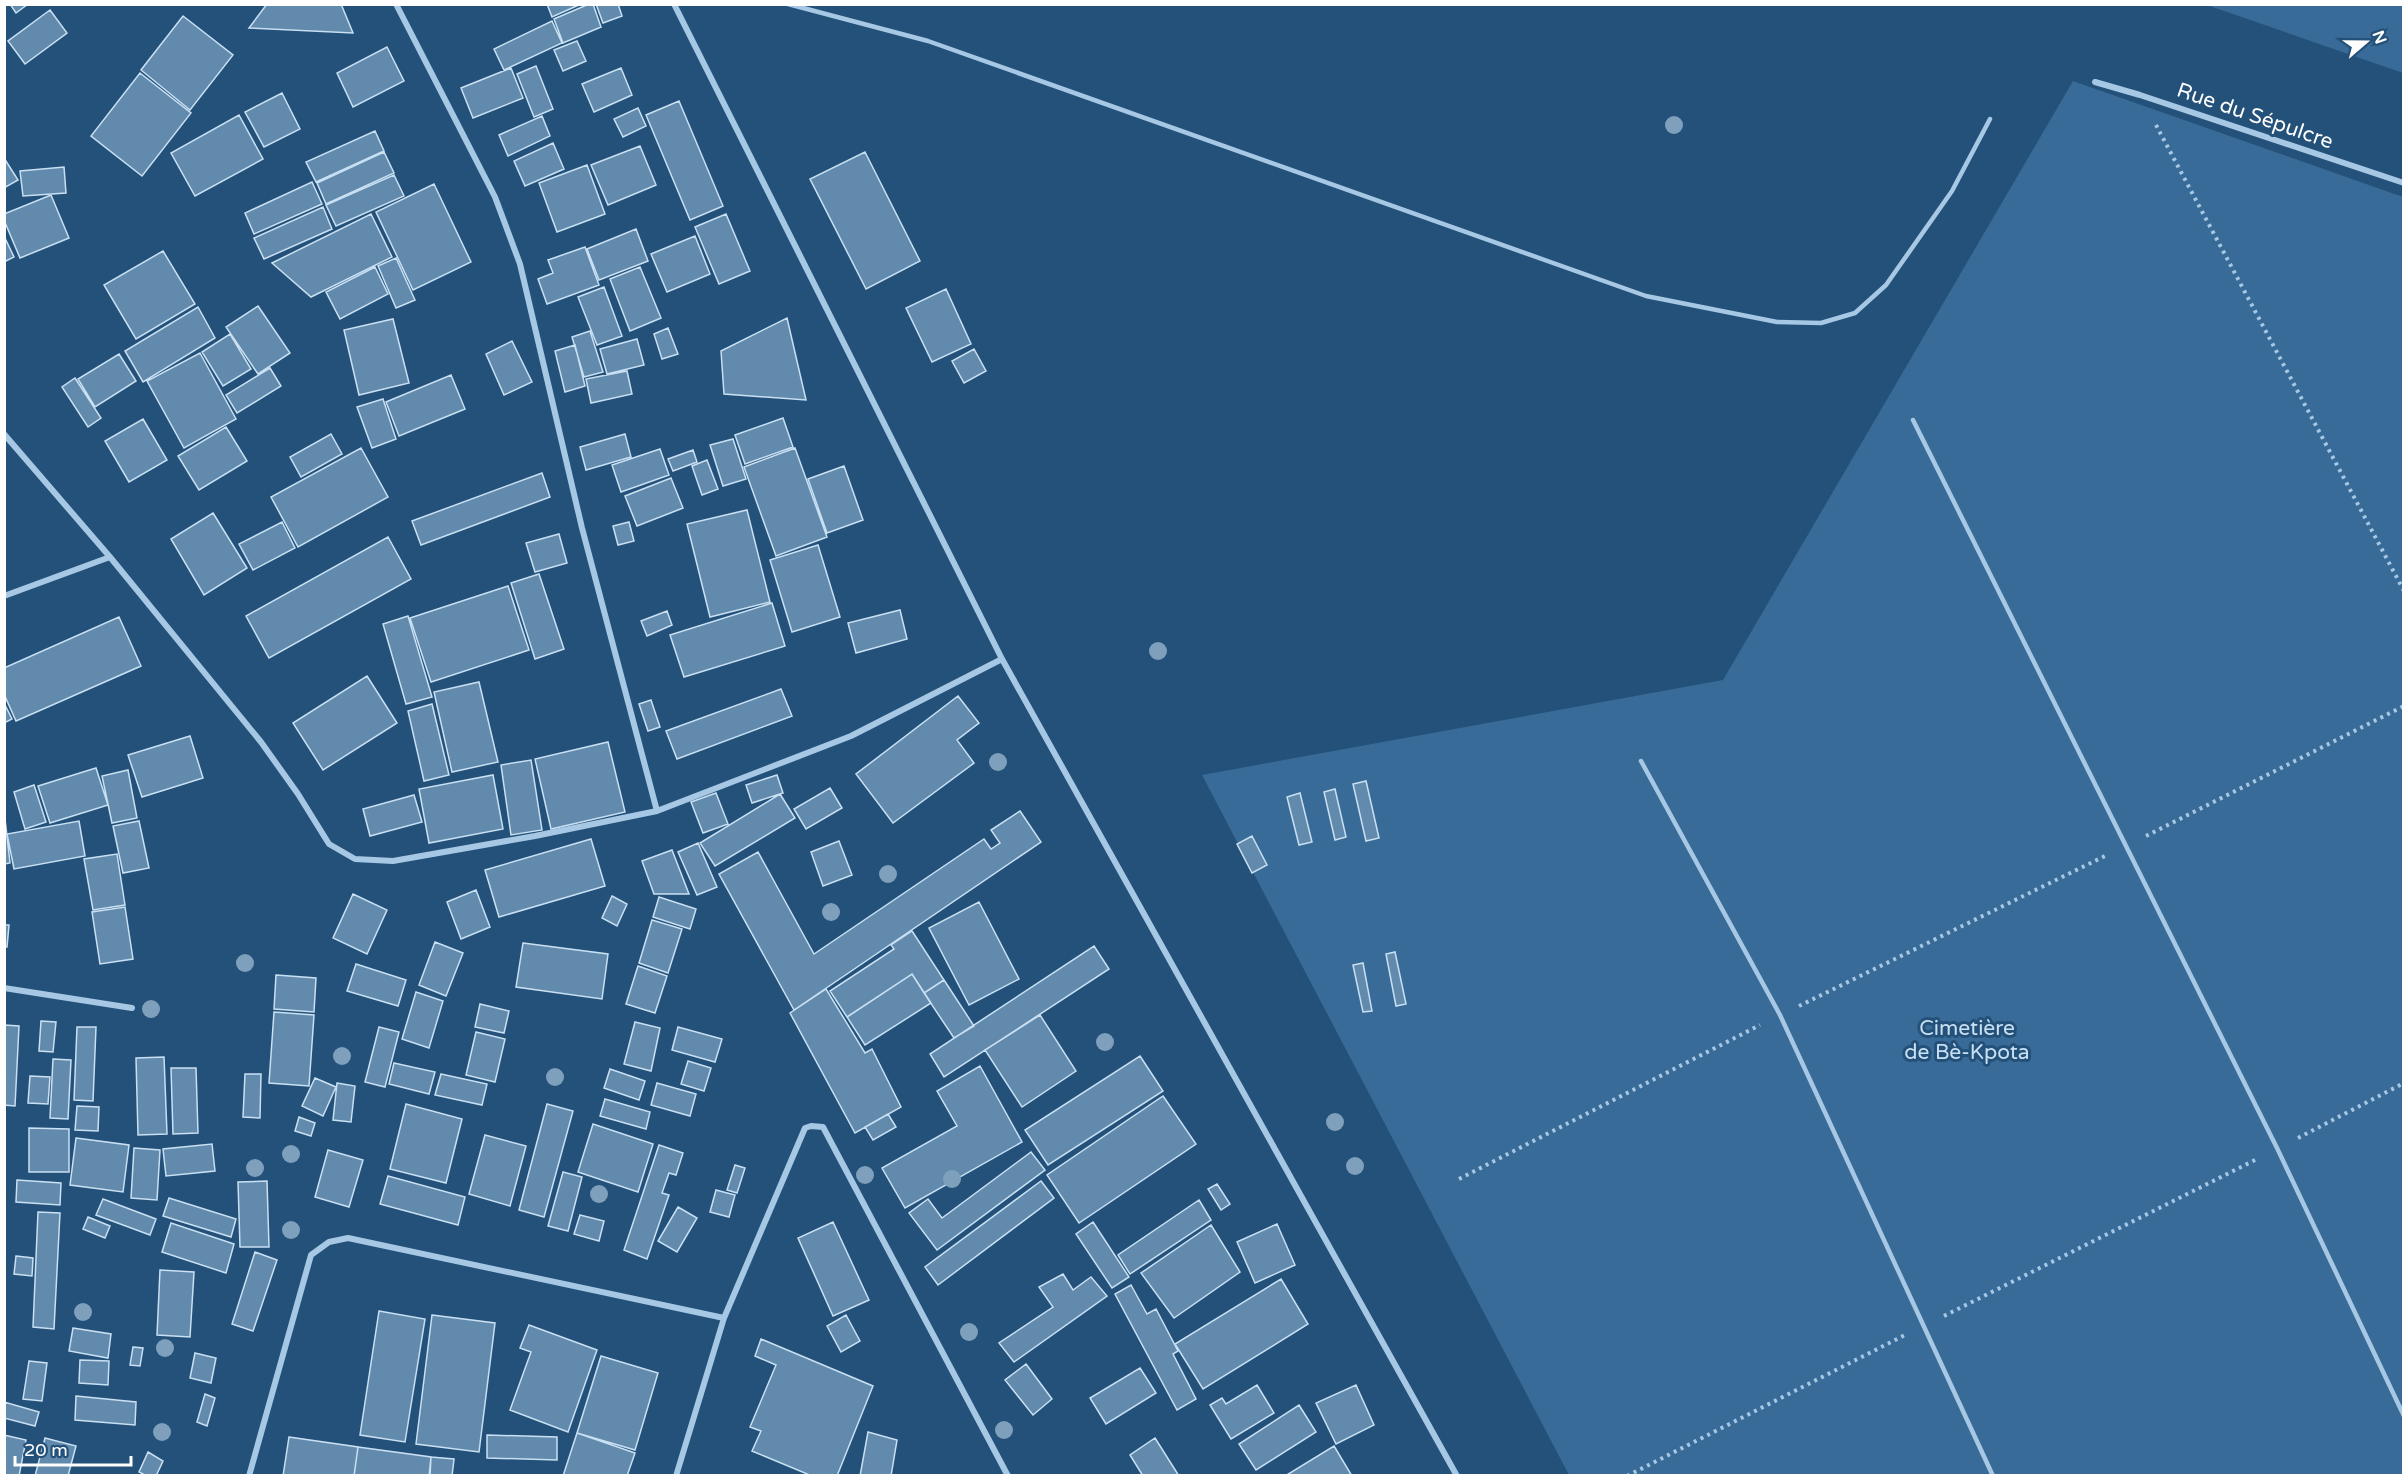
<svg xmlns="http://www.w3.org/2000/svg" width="2408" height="1480" viewBox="0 0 2408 1480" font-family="'Varela Round',sans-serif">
<rect width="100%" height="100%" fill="#245179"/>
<path fill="#386b97" d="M2207 5H2403V73Z
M2073 81 2403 197V1475H1569L1202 775 1723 680Z"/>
<path fill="#618aad" stroke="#c9e0f3" stroke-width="1.5" d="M10 4H28L16 13Z
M267 4H341L353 33 249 28Z
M547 4H581L552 17Z
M589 4H593L601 27 563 43 554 19Z
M596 4H618L622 16 603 23Z
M50 10 67 33 25 64 8 41Z
M183 16 233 55 190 110 141 70Z
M552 21 562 43 504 70 494 49Z
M577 41 586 61 563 71 554 50Z
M387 47 404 81 353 107 337 73Z
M536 66 553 109 534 117 517 74Z
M511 68 523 98 473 118 461 88Z
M621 68 632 95 594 112 582 84Z
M140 73 191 113 142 176 91 136Z
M282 93 300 129 264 147 245 112Z
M679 101 723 206 690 220 646 115Z
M638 108 646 126 623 137 614 119Z
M239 115 263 159 195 196 171 153Z
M542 116 550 136 508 156 499 135Z
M375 131 384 151 316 182 306 162Z
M553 143 564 169 525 186 514 161Z
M640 146 656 185 608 205 591 165Z
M384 152 394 173 326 204 317 183Z
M865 152 920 261 866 289 810 179Z
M4 158 18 180 4 188Z
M587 165 605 214 557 232 539 183Z
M64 167 66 193 23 196 20 171Z
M394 175 404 196 336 226 326 205Z
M312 182 322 204 254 234 245 213Z
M434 184 471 262 413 290 376 212Z
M51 195 69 238 20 258 4 220V214Z
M323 207 332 229 264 259 254 238Z
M371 214 392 257 311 297 272 263Z
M726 214 750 271 719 284 695 227Z
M636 229 648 261 599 280 587 249Z
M4 236 14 257 4 262Z
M695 236 710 274 667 292 651 254Z
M585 247 599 285 547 304 538 279 553 273 548 260Z
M163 251 195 304 136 339 104 285Z
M396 258 415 300 396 308 378 266Z
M375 267 388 294 340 319 326 292Z
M640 267 661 318 630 331 610 279Z
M604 287 622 336 597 345 578 297Z
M946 289 971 344 932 362 906 308Z
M258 306 290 353 258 374 226 327Z
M198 307 215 338 143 382 125 351Z
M787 318 806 400 724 394 721 351Z
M393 319 409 383 359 395 344 330Z
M668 328 678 354 662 359 654 334Z
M590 331 603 372 584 377 572 337Z
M230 334 251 369 223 386 202 352Z
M637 339 644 365 607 374 600 349Z
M512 341 532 382 504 395 486 354Z
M575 345 585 386 565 392 555 351Z
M974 349 986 371 964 383 952 361Z
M200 353 236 419 184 448 147 381Z
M119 354 136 381 95 407 78 379Z
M270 368 281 386 237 413 226 395Z
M627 371 632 394 591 403 586 379Z
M451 375 465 409 399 436 386 402Z
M75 378 101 418 88 427 62 387Z
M383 399 396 439 372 448 357 407Z
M783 418 793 447 745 464 735 435Z
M143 419 167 460 129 482 105 441Z
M226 427 247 461 199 490 178 456Z
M331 434 342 454 301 477 290 457Z
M625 434 631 457 586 470 580 447Z
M733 439 746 479 723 486 710 445Z
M361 448 388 497 298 547 271 497Z
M795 448 827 537 776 556 744 467Z
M660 449 669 475 621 492 612 465Z
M693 450 697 462 673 471 668 459Z
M707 460 718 489 702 495 692 466Z
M844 466 863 520 827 533 808 479Z
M542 473 550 497 421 545 412 521Z
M671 478 683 508 637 526 625 496Z
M747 510 770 602 710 617 687 524Z
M213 513 247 568 204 595 171 539Z
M282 522 295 548 253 570 239 544Z
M629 522 634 541 618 545 613 526Z
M559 534 567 563 535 572 526 543Z
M388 537 411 579 269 658 246 616Z
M818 545 840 617 792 632 770 560Z
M539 574 564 649 535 659 511 583Z
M508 586 529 650 431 682 410 618Z
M772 603 785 646 684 677 670 635Z
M900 610 907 639 856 653 848 623Z
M667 611 672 625 647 636 641 621Z
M408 616 432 697 406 704 383 624Z
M119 617 141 666 16 721 4 694V668Z
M367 676 397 723 323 770 293 723Z
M479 682 498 762 452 772 434 692Z
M781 689 792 716 677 759 666 731Z
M958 696 979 723 957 740 974 763 893 823 856 774Z
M651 700 660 727 648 731 639 704Z
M4 703 12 719 4 723Z
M432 704 449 775 424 781 408 711Z
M190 736 203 778 142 797 128 755Z
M608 742 625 812 551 829 535 759Z
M531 760 542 830 511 835 501 765Z
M96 768 108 805 50 823 38 786Z
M128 770 137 818 112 823 102 776Z
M493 775 503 829 429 843 419 789Z
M777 775 783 793 752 803 746 785Z
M1366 781 1379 838 1366 841 1353 784Z
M34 785 46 822 25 829 14 792Z
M830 788 842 808 806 829 794 809Z
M1335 789 1346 837 1335 840 1324 792Z
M716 793 728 824 703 833 691 802Z
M1300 793 1312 842 1299 845 1287 797Z
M780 794 795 818 715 866 700 843Z
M414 795 422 822 370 836 363 809Z
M4 810 10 863 4 864Z
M1020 811 1041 842 794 1010 719 874 758 852 814 954 984 839 991 849 1000 843 991 830Z
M79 821 85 856 14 869 7 834Z
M139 821 149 868 123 873 113 826Z
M1252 836 1267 865 1252 873 1237 844Z
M591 839 605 886 499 917 485 870Z
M839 841 852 875 823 886 811 852Z
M698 843 717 887 697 895 678 852Z
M672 850 689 894H654L642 861Z
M117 854 125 905 93 910 84 859Z
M476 890 490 927 461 939 447 902Z
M353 894 387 910 367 954 333 938Z
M612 896 627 904 617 926 602 918Z
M659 897 696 909 690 929 653 917Z
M979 902 1019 979 969 1005 929 928Z
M125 907 133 959 100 964 92 912Z
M652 920 682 929 668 973 639 963Z
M4 925H9L7 947H4Z
M912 931 944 980 924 993 912 974 847 1017 830 991 894 949 891 945Z
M435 942 463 953 446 996 419 985Z
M523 943 608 954 602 999 516 987Z
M1094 946 1109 969 944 1077 930 1054Z
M1395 952 1406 1004 1396 1006 1386 954Z
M1363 963 1372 1011 1363 1012 1353 965Z
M356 964 406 980 398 1006 347 991Z
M638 966 667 976 655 1013 626 1004Z
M912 974 931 1003 865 1045 847 1017Z
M276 975 316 978 314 1012 274 1009Z
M944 980 974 1026 954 1038 924 993Z
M826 989 865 1053 872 1049 901 1107 855 1133 790 1013Z
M416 992 443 1001 429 1048 402 1039Z
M480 1004 509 1011 504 1033 475 1027Z
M274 1012 314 1015 309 1086 269 1083Z
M1040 1015 1076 1071 1022 1107 985 1050Z
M41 1021 56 1022 53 1052 39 1051Z
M635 1022 660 1028 651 1071 624 1064Z
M4 1025 19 1026 15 1106 4 1105Z
M77 1027H96L93 1101 74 1100Z
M379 1027 399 1032 385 1087 365 1082Z
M678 1027 722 1039 715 1062 672 1050Z
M476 1032 505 1039 495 1082 466 1075Z
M1140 1056 1163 1091 1048 1165 1025 1130Z
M164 1057 167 1134 138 1135 136 1058Z
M53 1059 71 1060 68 1119 50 1118Z
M688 1061 711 1068 704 1091 681 1084Z
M394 1063 435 1072 429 1094 389 1084Z
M980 1066 1022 1142 905 1208 882 1168 957 1126 937 1091Z
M171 1068H196L198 1133 173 1134Z
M610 1069 645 1081 639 1100 604 1088Z
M245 1074H261L260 1118 243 1117Z
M441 1074 487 1084 482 1105 435 1095Z
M30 1076 50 1077 48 1104 28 1103Z
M315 1078 336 1087 323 1116 302 1106Z
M337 1083 355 1086 351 1122 333 1120Z
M657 1083 696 1094 690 1116 651 1105Z
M1163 1096 1196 1144 1079 1223 1047 1175Z
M605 1099 650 1112 646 1129 600 1116Z
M406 1104 462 1119 446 1183 390 1169Z
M547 1104 573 1111 544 1217 519 1210Z
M77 1106 99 1107 98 1131 75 1130Z
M888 1114 896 1127 873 1140 865 1127Z
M299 1117 315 1123 311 1136 295 1131Z
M593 1124 653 1144 638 1192 578 1172Z
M29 1128 69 1129V1172H29Z
M485 1135 526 1146 510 1206 469 1194Z
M76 1138 129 1145 123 1192 70 1185Z
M212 1144 215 1171 166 1176 163 1149Z
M659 1145 683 1153 676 1175 669 1173 662 1193 669 1195 647 1259 624 1250Z
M134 1148 160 1150 157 1200 131 1198Z
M328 1150 363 1160 349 1207 315 1197Z
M1031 1152 1045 1170 937 1250 909 1213 928 1199 942 1218Z
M735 1165 745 1168 737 1193 727 1190Z
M563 1172 582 1177 568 1231 548 1226Z
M388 1176 465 1197 458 1225 380 1204Z
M17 1180 61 1183 60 1205 16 1202Z
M267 1181 269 1247H240L238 1182Z
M1041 1181 1054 1198 938 1285 925 1267Z
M1217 1184 1230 1204 1221 1210 1208 1189Z
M716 1190 735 1195 729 1217 710 1212Z
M169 1198 236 1219 231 1237 163 1216Z
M103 1199 156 1219 150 1235 96 1215Z
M1199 1200 1211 1220 1130 1274 1118 1255Z
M678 1207 697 1218 677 1252 658 1241Z
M38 1212 60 1213 54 1329 33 1327Z
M580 1215 604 1221 599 1241 574 1234Z
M88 1217 110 1226 105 1238 83 1229Z
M833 1222 869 1300 833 1316 798 1238Z
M1093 1222 1129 1277 1112 1288 1076 1234Z
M171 1223 234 1244 226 1273 162 1252Z
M1277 1224 1295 1265 1255 1283 1237 1242Z
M1211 1225 1240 1272 1174 1318 1141 1273Z
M255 1252 277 1260 253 1331 232 1324Z
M16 1256 33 1258 32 1276 14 1274Z
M160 1270 194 1272 190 1337 157 1335Z
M1063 1274 1073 1290 1091 1277 1107 1296 1014 1362 999 1343 1053 1307 1039 1287Z
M1281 1279 1308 1324 1203 1389 1175 1344Z
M1131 1285 1147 1314 1156 1309 1178 1351 1173 1354 1196 1399 1177 1410 1115 1294Z
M379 1311 425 1319 405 1442 360 1435Z
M432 1315 495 1323 479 1452 416 1444Z
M846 1315 860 1341 841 1352 827 1326Z
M529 1325 597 1350 568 1432 510 1410 531 1352 520 1348Z
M73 1328 111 1334 108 1358 69 1351Z
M761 1339 873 1386 837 1476H812L752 1451 761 1431 750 1427 776 1365 755 1356Z
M133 1347 143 1348 140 1366 130 1365Z
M195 1353 216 1358 211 1383 190 1378Z
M601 1356 658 1373 635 1450 577 1433Z
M80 1360 109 1361 108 1385 79 1383Z
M29 1361 47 1363 42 1401 23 1399Z
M1026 1364 1052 1399 1033 1415 1005 1380Z
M1140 1368 1156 1393 1106 1424 1090 1398Z
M1257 1385 1274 1413 1231 1439 1210 1405 1222 1398 1226 1404Z
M1356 1385 1374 1425 1336 1444 1316 1403Z
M205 1394 215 1398 207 1426 197 1422Z
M76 1396 136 1402 135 1425 75 1420Z
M4 1402 39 1412 35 1426 4 1418Z
M1299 1405 1316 1432 1256 1470 1239 1444Z
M868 1432 897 1440 891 1476H860Z
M577 1433 635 1453 627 1476H563Z
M4 1435 26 1440 19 1476H4Z
M487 1435 557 1437V1460L487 1458Z
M289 1437 358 1447 354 1476H283Z
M45 1438 76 1446 68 1476H35Z
M1155 1438 1179 1476H1143L1130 1455Z
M1334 1446 1352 1476H1285Z
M358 1447 431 1457 429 1476H354Z
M148 1452 163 1461 156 1476H147L139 1472Z
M431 1457 454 1459 452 1476H430Z"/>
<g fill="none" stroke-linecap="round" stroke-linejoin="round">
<path stroke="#a6c8e4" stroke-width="4" stroke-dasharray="3 4.5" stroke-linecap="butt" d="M2156 125 2404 591
M2146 836 2404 706
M1799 1006 2107 855
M2298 1138 2404 1083
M1459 1179 1760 1025
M1944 1316 2259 1158
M1627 1476 1905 1335"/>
<path stroke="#a6c8e4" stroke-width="4.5" d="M788 4 928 41 1646 296 1777 322 1821 323 1855 313 1886 285 1952 191 1990 119
M1913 420 2277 1148 2404 1416
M1641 761 1780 1015 1993 1476"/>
<path stroke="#a6c8e4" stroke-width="6" d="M396 4 495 197 520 264 582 528 657 811
M674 4 1002 659 1457 1476
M2095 82 2140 95 2404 183
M4 434 110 557 261 742 298 794 329 844 355 859 393 861 535 836 657 811 851 736 1002 659
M4 596 110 557
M4 988 132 1008
M249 1476 311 1255 329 1242 348 1238 724 1318
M676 1476 724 1318 805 1128 811 1126 823 1127 1008 1476"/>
</g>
<g fill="#7fa0bc">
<circle cx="1674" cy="125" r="9"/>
<circle cx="1158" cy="651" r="9"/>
<circle cx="998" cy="762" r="9"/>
<circle cx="888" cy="874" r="9"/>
<circle cx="831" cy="912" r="9"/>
<circle cx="245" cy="963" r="9"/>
<circle cx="151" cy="1009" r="9"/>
<circle cx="1105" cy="1042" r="9"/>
<circle cx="342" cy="1056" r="9"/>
<circle cx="555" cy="1077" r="9"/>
<circle cx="1335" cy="1122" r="9"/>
<circle cx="291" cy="1154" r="9"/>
<circle cx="1355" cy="1166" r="9"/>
<circle cx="255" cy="1168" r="9"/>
<circle cx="865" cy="1175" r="9"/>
<circle cx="952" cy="1179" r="9"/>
<circle cx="599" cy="1194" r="9"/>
<circle cx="291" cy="1230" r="9"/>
<circle cx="83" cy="1312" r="9"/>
<circle cx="969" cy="1332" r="9"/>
<circle cx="165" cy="1348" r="9"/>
<circle cx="1004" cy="1430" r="9"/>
<circle cx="162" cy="1432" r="9"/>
</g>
<g text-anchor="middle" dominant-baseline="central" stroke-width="6" stroke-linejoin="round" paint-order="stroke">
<g font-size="21" fill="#fff" stroke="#245179">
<text transform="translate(2255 116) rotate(19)">Rue du Sépulcre</text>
</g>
<g font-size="21" fill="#c9e0f3" stroke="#245179">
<text x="1967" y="1028">Cimetière<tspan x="1967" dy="24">de Bè-Kpota</tspan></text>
</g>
</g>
<rect width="2408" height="1480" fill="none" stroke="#ffffff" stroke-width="12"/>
<g transform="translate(2366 42) rotate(70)" stroke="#245179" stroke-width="4.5" paint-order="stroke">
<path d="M0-4.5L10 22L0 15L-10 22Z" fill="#ffffff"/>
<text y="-9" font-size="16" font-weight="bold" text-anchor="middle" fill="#ffffff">N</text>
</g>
<path d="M15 1456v9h116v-9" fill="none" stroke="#ffffff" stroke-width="3"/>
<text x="24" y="1456" font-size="18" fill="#ffffff" stroke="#245179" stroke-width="4.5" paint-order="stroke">20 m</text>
</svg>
